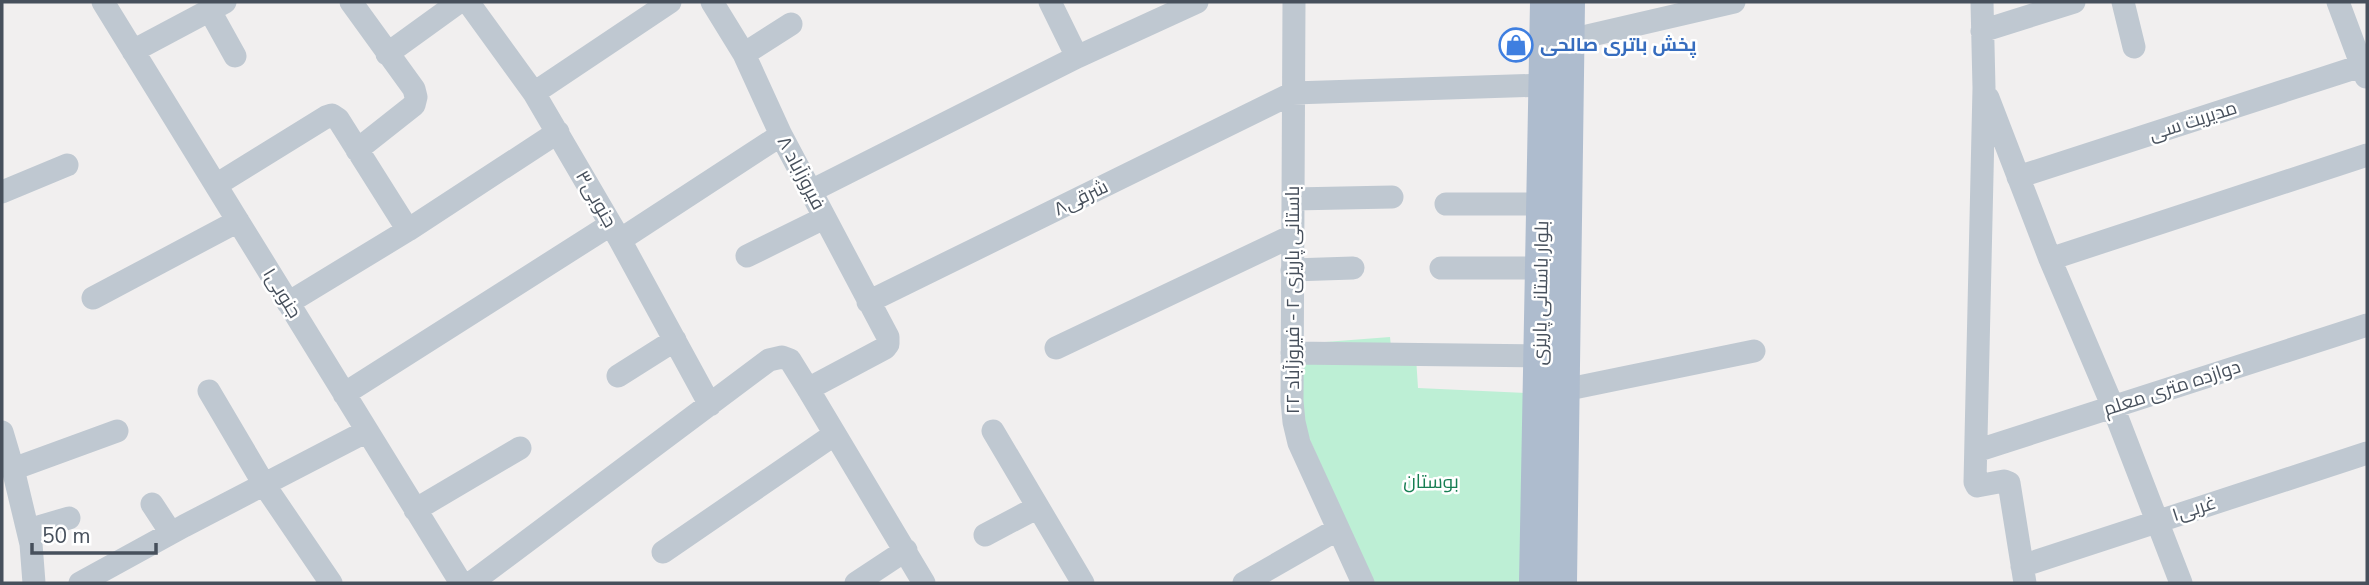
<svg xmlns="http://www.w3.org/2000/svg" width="2369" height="585" viewBox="0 0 2369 585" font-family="'Nunito Sans',Cairo,sans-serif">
<rect width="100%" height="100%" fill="#f1efef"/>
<path fill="#bdefd5" d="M1390 337 1392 357H1416L1418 388 1527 393 1522 583H1374L1309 438 1303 416 1299 344Z"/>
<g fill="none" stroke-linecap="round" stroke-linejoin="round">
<path stroke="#bfc8d1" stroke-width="23" d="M103 2 461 583
M351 2 414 89 416 97 414 105 357 150
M468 2 534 93 620 240 710 405
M712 2 744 54 781 135 888 337V344L885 348 808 389
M1050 2 1077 57
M1294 2 1292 401 1294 422 1299 443 1363 583
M1982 2 1984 88 1975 482 1977 486 2004 481 2009 483 2025 583
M2123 2 2134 47
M2338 2 2366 77
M210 11 235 56
M1982 31 2074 2
M1570 40 1734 2
M133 51 225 2
M387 54 459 2
M744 54 791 24
M534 93 670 2
M1988 98 2050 259 2113 407 2181 583
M2018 177 2367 64
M216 185 326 117 332 115 338 119 408 230
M811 191 1077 57 1197 2
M2 192 67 165
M1293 199 1392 197
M1446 204H1542
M620 240 781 135
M747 256 824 218
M2050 259 2367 155
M1441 268H1541
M1292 270 1353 268
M93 298 238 221
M868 302 1293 93 1545 85
M288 303 408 230 558 132
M1056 348 1292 236
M1292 353 1539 356
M618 376 675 340
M1564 390 1754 351
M209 391 265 486 331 583
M344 394 610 225
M993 431 1083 583
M2 432 13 469 31 544 34 583
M1976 451 2367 325
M13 469 117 431
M152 504 171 533
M415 510 520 448
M28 530 69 518
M985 535 1038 507
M663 552 835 434
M2022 566 2367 453
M80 583 184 526 367 431
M471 583 769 360 782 357 790 360 808 389 924 583
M856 583 906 550
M1244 583 1338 529"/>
<path stroke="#aebcce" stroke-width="30" d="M1534 583 1545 2
M1562 583 1570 2"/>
</g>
<defs>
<symbol id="shop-ring" viewBox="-11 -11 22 22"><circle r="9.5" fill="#fff" stroke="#3f7fe0" stroke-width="1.5"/><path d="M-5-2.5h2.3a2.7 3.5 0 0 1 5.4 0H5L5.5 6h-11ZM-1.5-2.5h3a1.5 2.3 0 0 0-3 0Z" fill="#3f7fe0"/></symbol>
</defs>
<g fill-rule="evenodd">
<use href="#shop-ring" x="1497" y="26" width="38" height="38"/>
</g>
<g text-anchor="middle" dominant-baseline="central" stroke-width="5" stroke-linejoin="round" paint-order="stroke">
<g font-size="19" font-weight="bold" fill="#366cbe" stroke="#fff" text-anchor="start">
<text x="1540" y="45">پخش باتری صالحی</text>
</g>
<g font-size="19" fill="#47505c" stroke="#fff">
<text transform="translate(2193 121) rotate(-18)">مدیریت سی</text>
<text transform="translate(801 173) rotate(62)">فیروزآباد ۸</text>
<text transform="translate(1081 198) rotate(-26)">شرقی۸</text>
<text transform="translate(596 199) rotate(60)">جنوبی۳</text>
<text transform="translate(282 293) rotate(58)">جنوبی۱</text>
<text transform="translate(1541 293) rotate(-89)">بلوار باستانی پاریزی</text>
<text transform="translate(1293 300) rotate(-90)">باستانی پاریزی ۲ - فیروزآباد ۲۲</text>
<text transform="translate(2172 388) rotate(-18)">دوازده متری معلم</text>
<text transform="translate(2194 509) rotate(-18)">غربی۱</text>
</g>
<g font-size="19" fill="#177e53" stroke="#fff">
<text x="1431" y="482">بوستان</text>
</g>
</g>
<rect width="2369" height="585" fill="none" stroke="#47505c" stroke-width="7"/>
<path d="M32 543v10h124v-10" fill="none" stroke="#47505c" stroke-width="3.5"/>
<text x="42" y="543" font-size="21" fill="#47505c" stroke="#ffffff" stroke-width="5" paint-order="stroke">50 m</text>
</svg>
